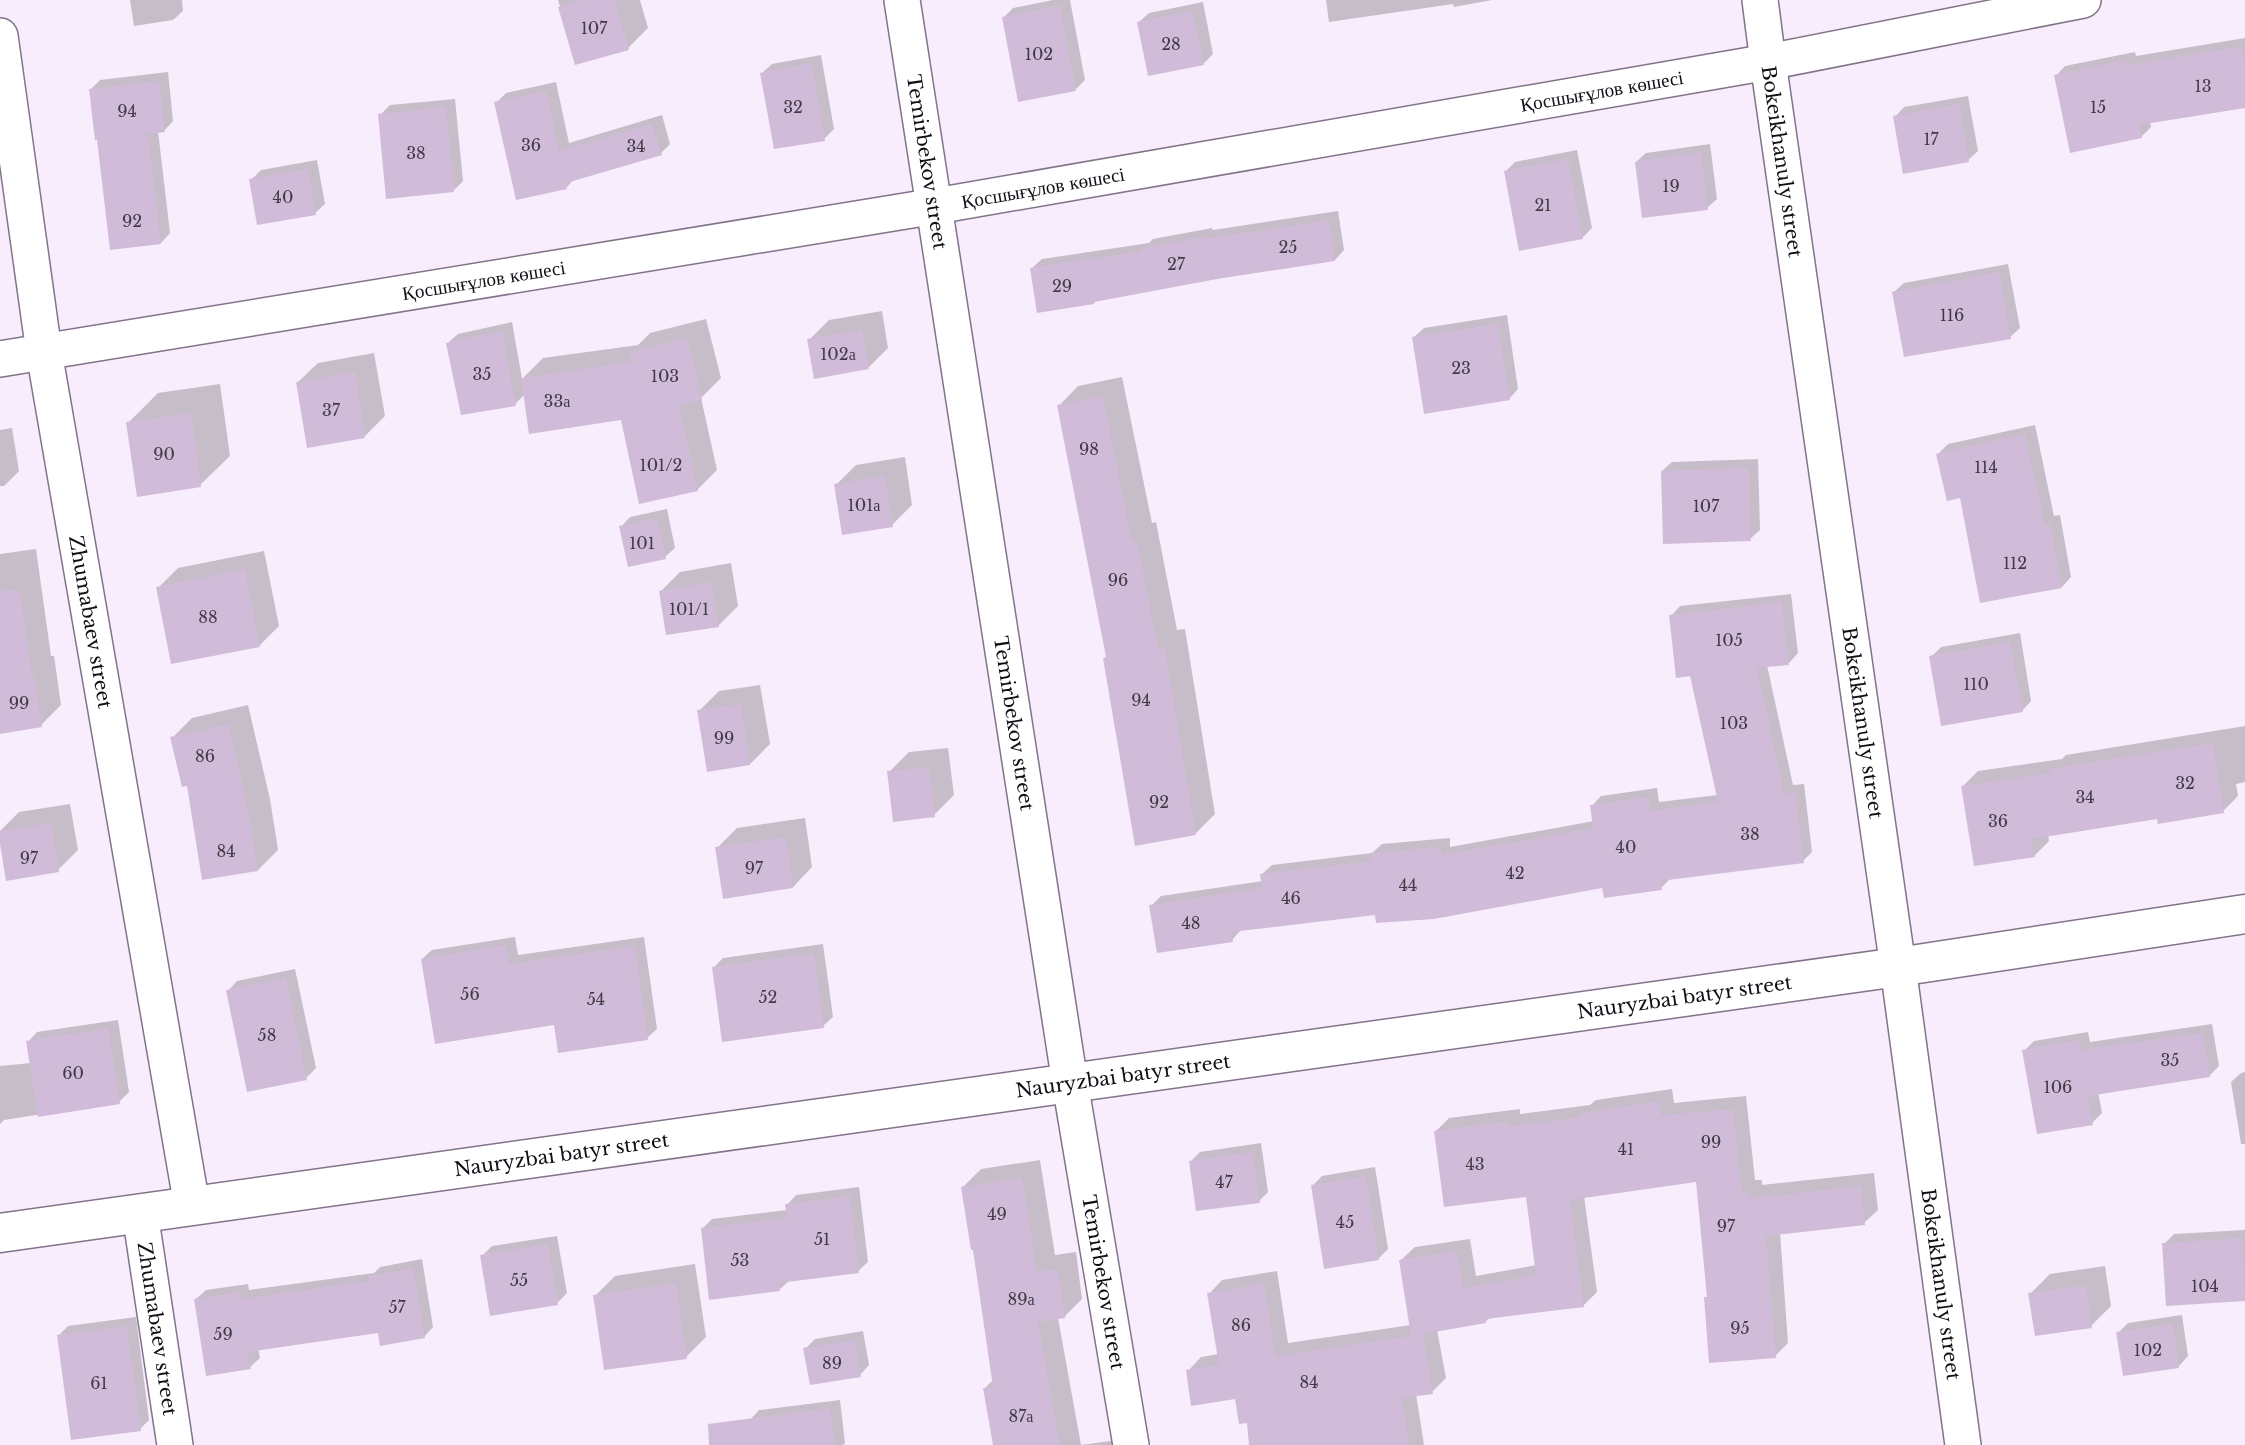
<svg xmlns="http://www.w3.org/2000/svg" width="2245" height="1445" viewBox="0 0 2245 1445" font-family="'Libre Baskerville',serif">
<rect width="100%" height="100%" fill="#f8edfc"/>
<path fill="#0003" d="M130 0H182L183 11 173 20 134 26Z
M558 0H640L648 28 628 48 577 63Z
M1053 0H1070L1085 80 1076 89 1004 17 1013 8Z
M1326 0H1492L1454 7 1453 4 1329 22Z
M1203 2 1213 54 1203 64 1139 22 1149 13Z
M2245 38V106L2150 122 2151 127 2141 137 2056 76 2065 66 2135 52 2136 56Z
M821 55 834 129 824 139 762 73 772 64Z
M168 72 173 121 164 131H158L170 233 161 243 91 89 100 80Z
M556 82 569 143 662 115 670 144 661 153 575 178 567 187 496 103 506 93Z
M1968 96 1978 151 1968 160 1895 117 1904 107Z
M455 99 463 181 454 190 380 115 390 105Z
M1710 144 1717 199 1707 208 1636 162 1646 153Z
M1577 150 1592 228 1582 238 1506 171 1515 162Z
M317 160 325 204 315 213 251 180 261 170Z
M1338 211 1344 250 1335 260 1216 278 1097 299 1094 303 1032 268 1042 259 1149 243 1153 239 1212 228 1213 230Z
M2008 264 2020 328 2010 337 1894 292 1904 283Z
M882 311 888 348 868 368 809 340 829 320Z
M1507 315 1518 389 1509 399 1414 337 1424 328Z
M706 319 721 378 701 398 717 470 697 490 623 418 525 394 515 404 448 343 458 334 512 322 522 379 543 358 638 345 650 333Z
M374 353 385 416 365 436 298 382 318 363Z
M1122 377 1152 523 1156 522 1177 630 1185 629 1215 814 1195 834 1108 655 1059 406 1078 386Z
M220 384 230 456 200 485 128 423 158 393Z
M2035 425 2054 516 2060 515 2071 577 2062 587 1962 496 1938 454 1948 444Z
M12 428 19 471 4 486H0V430Z
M905 457 912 505 892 525 836 485 856 465Z
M1758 459 1760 530 1750 539 1662 471 1672 462Z
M667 509 675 548 665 557 621 527 630 517Z
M36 549 51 656H54L61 705 41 725 0 732V554Z
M264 551 279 626 259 646 158 588 178 568Z
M731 563 738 606 718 626 660 592 680 572Z
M1791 594 1798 653 1789 663 1767 665 1793 785 1804 784 1812 852 1803 861 1671 878 1661 888 1604 886 1241 930 1232 940 1151 906 1161 896 1263 881 1262 874 1272 865 1372 853 1382 844 1450 838V847L1594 821 1592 806 1601 796 1657 788 1659 802 1718 795 1692 674 1671 616 1680 606Z
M2020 633 2031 701 2022 711 1931 657 1941 647Z
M760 685 770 744 750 764 699 711 719 691Z
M248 705 270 799 278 850 258 870 189 784 172 738 192 718Z
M2245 726V782L2236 784 2238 796 2223 811 2159 817 2048 834 2049 841 2034 856 1963 786 1978 771 2062 759 2066 755Z
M948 748 954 795 934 815 889 772 909 752Z
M70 804 78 850 58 870 0 834V831L19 812Z
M805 818 812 867 793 887 717 848 737 828Z
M515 937 518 955 644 937 657 1029 647 1038 556 1023 422 959 432 950Z
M823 944 833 1017 823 1026 714 967 723 958Z
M295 969 316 1068 306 1078 228 991 237 981Z
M118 1020 129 1092 119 1102 4 1120 0 1124V1066L31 1063 28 1042 37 1032Z
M2212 1024 2219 1066 2209 1076 2098 1092 2102 1113 2092 1123 2024 1051 2034 1041 2088 1032 2090 1042Z
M2245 1072V1144H2241L2231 1082 2241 1073Z
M1672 1089 1674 1103 1746 1096 1755 1180H1762V1185L1874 1173 1878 1210 1864 1223 1780 1232 1788 1343 1775 1356 1709 1295 1698 1180 1584 1196 1597 1292 1584 1305 1491 1317 1485 1322 1437 1330 1446 1378 1432 1392 1416 1394 1424 1445H1322L1188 1371 1201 1357 1219 1354 1209 1294 1222 1280 1277 1271 1288 1343 1411 1325 1401 1260 1415 1247 1470 1239 1476 1276 1537 1265 1527 1195 1436 1131 1449 1118 1520 1109V1114L1590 1105 1596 1100Z
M1261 1143 1268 1192 1259 1201 1191 1161 1200 1152Z
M1040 1160 1055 1255 1076 1252 1082 1299 1064 1317 1058 1318 1081 1445 1125 1439 1126 1445H994L985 1388 994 1379 963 1187 981 1169Z
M1375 1167 1388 1249 1378 1259 1313 1185 1322 1176Z
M859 1187 868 1262 858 1271 790 1280 779 1290 703 1228 712 1219 787 1210V1205L796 1195Z
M2245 1230V1299L2168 1304 2164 1244 2174 1234Z
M557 1236 567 1293 557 1303 482 1256 492 1246Z
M422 1259 433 1327 424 1337 380 1331 258 1348 260 1358 250 1367 196 1299 206 1290 248 1284 249 1290 374 1273 380 1267Z
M695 1264 706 1337 686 1357 595 1296 615 1276Z
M2105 1266 2111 1306 2091 1326 2030 1294 2050 1274Z
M2182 1315 2188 1356 2179 1366 2118 1333 2128 1323Z
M136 1317 149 1420 140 1429 59 1335 68 1326Z
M863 1331 869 1365 860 1375 805 1349 815 1339Z
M840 1400 845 1443 843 1445H753L750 1420 759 1410Z"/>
<path fill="#d0bcd8" d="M583 0H615L629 50 575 65 558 7Z
M1060 5 1076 91 1018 102 1002 17Z
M1193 11 1204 65 1148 76 1137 22Z
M2242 46 2245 64V108L2139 125 2142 138 2070 153 2054 75 2125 60 2126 65Z
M812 63 825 141 774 149 760 73Z
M159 81 165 132 148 134 161 244 110 250 97 140H95L89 89Z
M546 91 559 151 652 124 662 155 566 183 567 189 516 200 494 102Z
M1959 104 1969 162 1903 174 1893 116Z
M446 107 454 192 386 199 378 114Z
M1701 152 1708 210 1642 218 1635 162Z
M1568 159 1583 239 1519 251 1504 171Z
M308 169 316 215 257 225 249 179Z
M1329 220 1335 261 1217 279 1094 302V304L1037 313 1030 268 1142 251V248L1203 237 1204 239Z
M1999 272 2011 339 1904 357 1892 292Z
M1498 324 1510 400 1424 414 1412 337Z
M862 330 869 369 814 379 807 339Z
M502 331 516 406 461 415 446 343Z
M687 338 702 400 679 405 698 491 639 504 621 420 529 434 521 378 631 362 628 352Z
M355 372 365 438 307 448 296 382Z
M1103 396 1132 542 1137 541 1158 649 1165 648 1196 835 1135 846 1103 658 1106 657 1057 405Z
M191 413 201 487 137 497 126 422Z
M2025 434 2045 525 2050 524 2062 588 1980 603 1960 498 1947 501 1936 454Z
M1749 468 1751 541 1663 544 1661 471Z
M885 476 893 527 842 535 834 484Z
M657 518 666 559 628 567 619 526Z
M245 569 260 647 171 664 156 587Z
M712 582 719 627 666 635 659 591Z
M20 590 32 675H34L42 727 0 734V591Z
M1782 602 1789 665 1757 668 1784 794 1795 792 1804 863 1660 881 1662 890 1604 898 1602 888 1434 919 1376 923 1375 915 1231 932 1233 942 1157 953 1149 905 1262 888 1260 874 1371 861 1370 853 1441 847V855L1593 828 1590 805 1648 797 1650 811 1718 802 1690 676 1676 678 1669 615Z
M2010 642 2023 712 1941 726 1929 656Z
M741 704 750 765 707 772 697 710Z
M229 724 250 819 258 871 202 880 187 786 182 787 170 737Z
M2213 743 2224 813 2158 824 2157 819 2032 839 2035 857 1974 866 1961 786 2050 773 2049 769Z
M929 767 935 817 893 822 887 771Z
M51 823 59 872 6 881 0 844V831Z
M786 837 793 888 723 899 715 847Z
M506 945 509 964 635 946 648 1040 558 1053 554 1025 435 1044 421 959Z
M814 953 824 1028 722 1042 712 967Z
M286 978 307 1080 247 1092 226 990Z
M108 1028 120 1104 38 1117 26 1041Z
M2203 1033 2210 1077 2088 1096 2093 1125 2037 1134 2022 1050 2079 1040 2080 1050Z
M1659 1101 1661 1115 1733 1109 1742 1193 1749 1192V1198L1861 1186 1865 1225 1766 1236 1776 1358 1709 1363 1704 1297H1707L1696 1182 1570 1200 1584 1307 1486 1319V1323L1423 1334 1433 1394 1402 1398 1409 1445H1249L1247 1423 1239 1424 1235 1399 1191 1406 1186 1370 1219 1365 1207 1293 1264 1283 1275 1356 1411 1336 1399 1260 1457 1251 1463 1288 1536 1275 1526 1197 1444 1207 1434 1131 1507 1121V1127L1581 1117 1580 1113Z
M1252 1152 1260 1203 1196 1211 1189 1161Z
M1366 1176 1379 1260 1324 1269 1311 1185Z
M1022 1177 1037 1272 1058 1269 1065 1318 1038 1322 1060 1445H993L983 1388 993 1387 973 1250H971L961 1187Z
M850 1196 859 1273 779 1283 780 1291 709 1300 701 1228 787 1218 785 1204Z
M2243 1238 2245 1301 2166 1306 2162 1243Z
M548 1244 558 1305 490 1316 480 1255Z
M413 1268 425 1338 380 1346 378 1333 248 1352 251 1369 206 1376 194 1299 239 1292 240 1299 369 1281 368 1276Z
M676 1283 687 1359 604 1370 593 1295Z
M2086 1285 2092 1328 2035 1336 2028 1293Z
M2173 1324 2179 1368 2123 1376 2116 1332Z
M127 1326 141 1431 71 1440 57 1335Z
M854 1340 861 1377 810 1385 803 1348Z
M830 1408 835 1445H709L708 1424Z"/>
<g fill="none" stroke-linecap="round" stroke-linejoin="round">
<defs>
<g id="minor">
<path id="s1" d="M902 0 1070 1083 1131 1445"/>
<path id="s2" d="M1760 0 1768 62 1898 967 1963 1445"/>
<path id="s3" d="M0 36 44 352 192 1206"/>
<path id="s4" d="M0 359 936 206 1768 62 2083 0"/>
<path id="s5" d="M140 1213 175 1445"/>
</g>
<g id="tertiary">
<path id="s6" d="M0 1233 1898 967 2245 914"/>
</g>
</defs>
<use href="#minor" stroke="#83738a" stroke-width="38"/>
<use href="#tertiary" stroke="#83738a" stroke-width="41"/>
<use href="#minor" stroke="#fff" stroke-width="35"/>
<use href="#tertiary" stroke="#fff" stroke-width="38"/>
</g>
<g text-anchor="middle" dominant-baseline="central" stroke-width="7" stroke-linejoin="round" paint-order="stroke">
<g font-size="16" fill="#423946">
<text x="594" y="28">107</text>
<text x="1171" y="44">28</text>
<text x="1039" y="54">102</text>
<text x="2203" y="86">13</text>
<text x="793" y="107">32</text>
<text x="2098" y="107">15</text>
<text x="127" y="111">94</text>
<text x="1931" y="139">17</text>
<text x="531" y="145">36</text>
<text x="636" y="146">34</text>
<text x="416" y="153">38</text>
<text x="1671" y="186">19</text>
<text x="283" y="197">40</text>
<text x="1543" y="205">21</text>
<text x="132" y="221">92</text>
<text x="1288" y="247">25</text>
<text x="1176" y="264">27</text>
<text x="1062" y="286">29</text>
<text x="1952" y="315">116</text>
<text x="838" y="354">102а</text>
<text x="1461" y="368">23</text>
<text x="482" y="374">35</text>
<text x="665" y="376">103</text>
<text x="557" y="401">33а</text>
<text x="331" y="410">37</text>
<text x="1089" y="449">98</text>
<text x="164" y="454">90</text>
<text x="661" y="465">101/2</text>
<text x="1986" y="467">114</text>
<text x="864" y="505">101а</text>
<text x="1706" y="506">107</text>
<text x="642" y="543">101</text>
<text x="2015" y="563">112</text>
<text x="1118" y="580">96</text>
<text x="689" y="609">101/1</text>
<text x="208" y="617">88</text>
<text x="1729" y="640">105</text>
<text x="1976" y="684">110</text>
<text x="1141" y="700">94</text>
<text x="19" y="703">99</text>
<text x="1734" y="723">103</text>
<text x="724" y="738">99</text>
<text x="205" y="756">86</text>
<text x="2185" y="783">32</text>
<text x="2085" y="797">34</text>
<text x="1159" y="802">92</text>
<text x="1998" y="821">36</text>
<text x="1750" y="834">38</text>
<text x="1626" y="847">40</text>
<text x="226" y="851">84</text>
<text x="29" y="858">97</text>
<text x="754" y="868">97</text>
<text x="1515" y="873">42</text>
<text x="1408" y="885">44</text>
<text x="1291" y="898">46</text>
<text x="1191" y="923">48</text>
<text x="470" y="994">56</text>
<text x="768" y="997">52</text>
<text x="596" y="999">54</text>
<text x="267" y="1035">58</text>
<text x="2170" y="1060">35</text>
<text x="73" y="1073">60</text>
<text x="2058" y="1087">106</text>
<text x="1711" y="1142">99</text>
<text x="1626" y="1149">41</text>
<text x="1475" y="1164">43</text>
<text x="1224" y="1182">47</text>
<text x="997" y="1214">49</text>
<text x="1345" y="1222">45</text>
<text x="1726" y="1226">97</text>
<text x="822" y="1239">51</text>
<text x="740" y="1260">53</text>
<text x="519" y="1280">55</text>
<text x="2205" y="1286">104</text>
<text x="1021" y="1299">89а</text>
<text x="397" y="1307">57</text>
<text x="1241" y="1325">86</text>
<text x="1740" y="1328">95</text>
<text x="223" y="1334">59</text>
<text x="2148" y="1350">102</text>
<text x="832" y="1363">89</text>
<text x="1309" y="1382">84</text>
<text x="99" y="1383">61</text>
<text x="1021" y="1416">87а</text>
</g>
<g font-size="19" fill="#130d16" stroke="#fff">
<text stroke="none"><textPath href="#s4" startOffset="1624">Қосшығұлов көшесі</textPath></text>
<text stroke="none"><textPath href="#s2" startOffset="163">Bokeikhanuly street</textPath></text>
<text stroke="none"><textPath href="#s1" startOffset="164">Temirbekov street</textPath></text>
<text stroke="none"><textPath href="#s4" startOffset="1057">Қосшығұлов көшесі</textPath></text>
<text stroke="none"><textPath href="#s4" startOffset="490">Қосшығұлов көшесі</textPath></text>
<text stroke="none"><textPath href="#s3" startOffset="593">Zhumabaev street</textPath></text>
<text stroke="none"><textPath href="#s2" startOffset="730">Bokeikhanuly street</textPath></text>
<text stroke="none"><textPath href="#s1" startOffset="732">Temirbekov street</textPath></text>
<text stroke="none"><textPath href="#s6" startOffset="1701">Nauryzbai batyr street</textPath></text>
<text stroke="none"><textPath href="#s6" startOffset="1134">Nauryzbai batyr street</textPath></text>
<text stroke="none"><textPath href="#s6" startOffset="567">Nauryzbai batyr street</textPath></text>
<text stroke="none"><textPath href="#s1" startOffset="1298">Temirbekov street</textPath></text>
<text stroke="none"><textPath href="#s2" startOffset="1297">Bokeikhanuly street</textPath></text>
<text stroke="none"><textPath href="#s5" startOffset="117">Zhumabaev street</textPath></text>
</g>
</g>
</svg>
